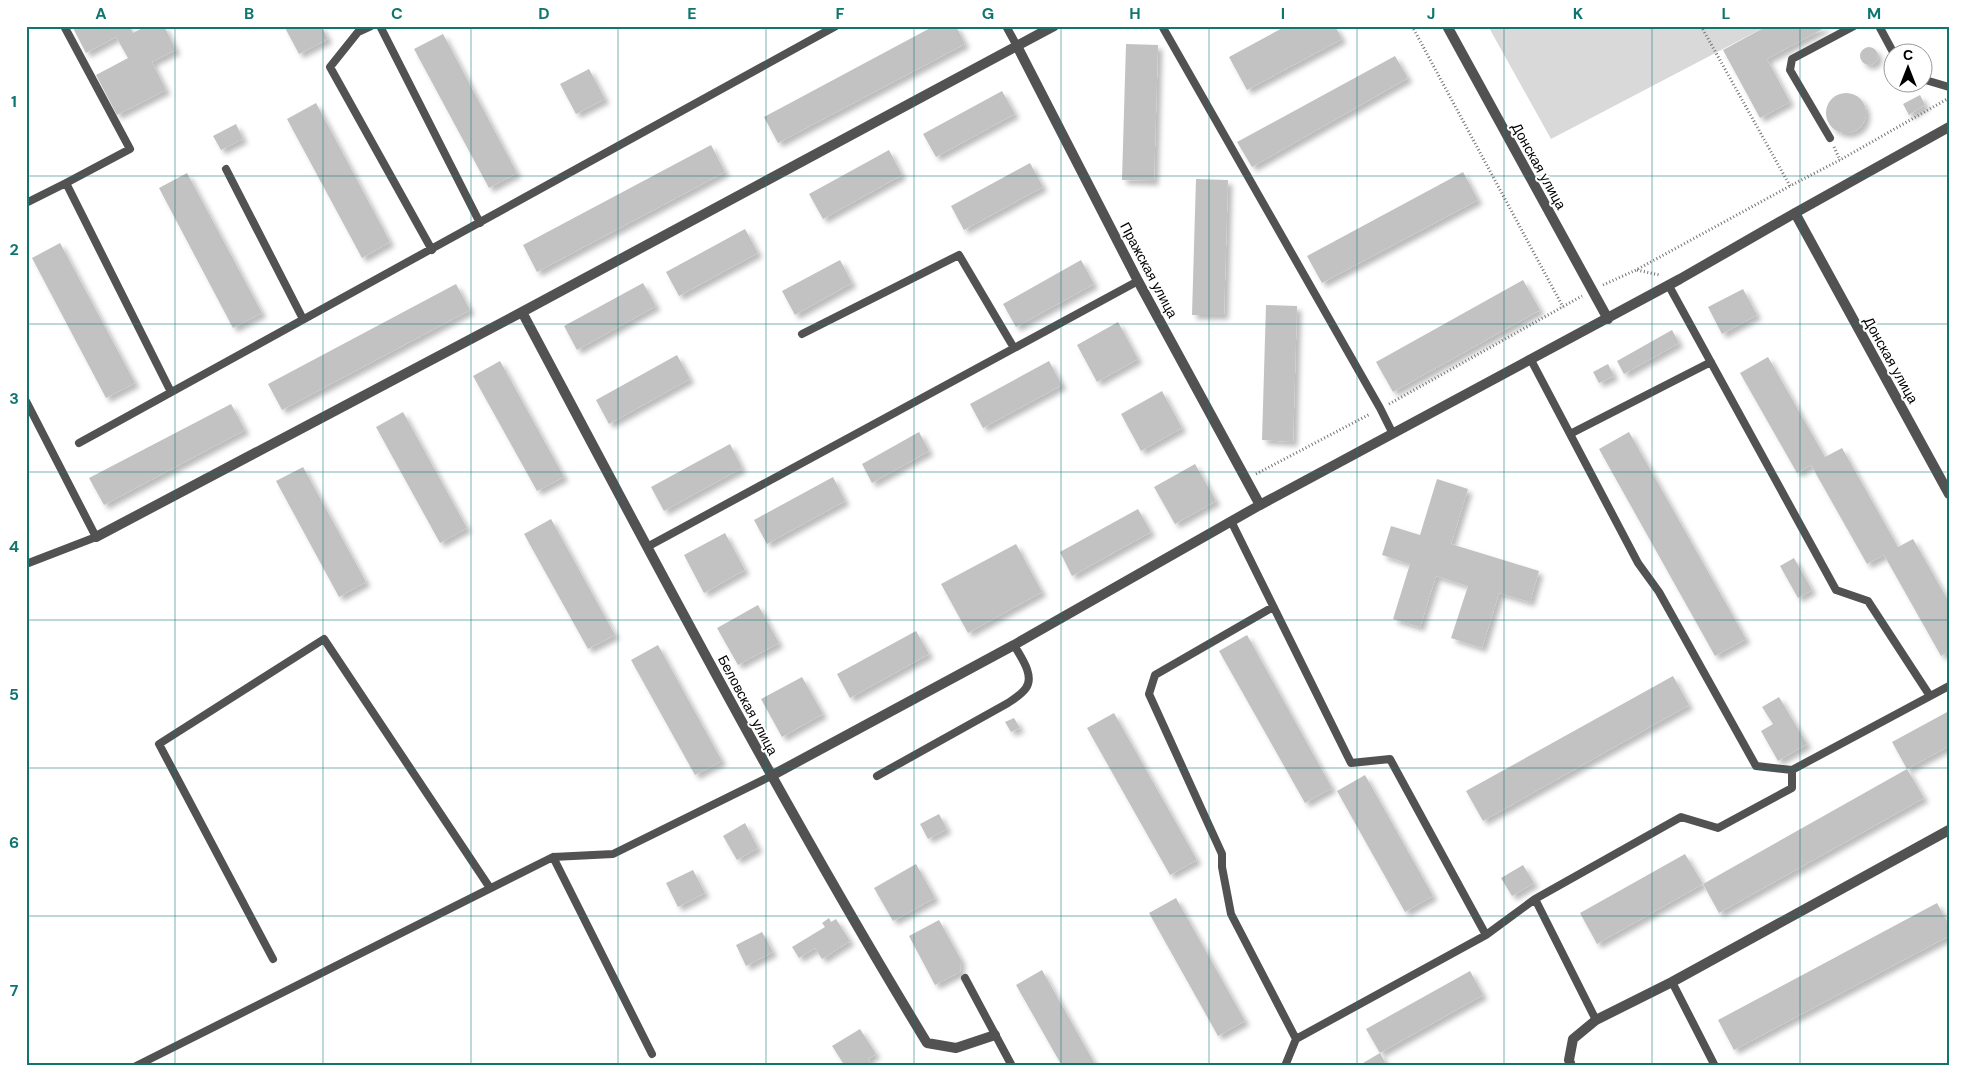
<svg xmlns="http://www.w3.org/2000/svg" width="1975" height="1092" viewBox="0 0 1975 1092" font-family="'DM Sans',sans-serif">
<defs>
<filter id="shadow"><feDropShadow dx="4.5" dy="4.5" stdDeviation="2.5" flood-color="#0004"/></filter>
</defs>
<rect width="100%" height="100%" fill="#fff"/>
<path fill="#d9d9d9" d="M1488 26H1767L1551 139Z"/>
<path fill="#c2c2c2" filter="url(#shadow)" d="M72 26H130L133 33 146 26H164L176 50 152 62 166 90 117 115 96 75 128 58 116 37 86 53Z
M284 26H321L328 39 299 54Z
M934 26H956L965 44 778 143 764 117Z
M1286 26H1335L1342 39 1247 90 1229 57Z
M1767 26H1828L1767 59 1790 102 1760 118 1723 50Z
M443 34 517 173 489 188 414 49Z
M1126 44 1158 45 1154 181 1122 180Z
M1860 56a9 9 0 1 1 18 0a9 9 0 1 1-18 0Z
M1395 56 1408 78 1252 167 1237 142Z
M589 69 605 99 576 114 560 84Z
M1002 91 1015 114 936 157 923 134Z
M1826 113a20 20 0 1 1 40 0a20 20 0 1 1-40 0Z
M1920 95 1925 105 1909 115 1903 104Z
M316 103 390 242 362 258 287 119Z
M236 124 243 139 221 150 213 136Z
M711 145 725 172 537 272 523 245Z
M889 150 902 175 823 219 809 194Z
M1030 163 1043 187 964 230 951 206Z
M1463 172 1478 200 1322 283 1307 256Z
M187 173 262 313 233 328 159 188Z
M1196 179 1228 180 1224 315H1192Z
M745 229 758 253 679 296 666 272Z
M60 243 135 383 106 398 32 258Z
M840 260 852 283 795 315 782 291Z
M1081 260 1094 284 1016 327 1003 304Z
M1523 280 1540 310 1393 392 1376 362Z
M643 283 656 306 577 350 564 326Z
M456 284 470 310 282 410 268 384Z
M1743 289 1757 315 1722 334 1708 307Z
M1266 305 1297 306 1293 442 1262 440Z
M1118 322 1138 359 1097 382 1077 345Z
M1672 330 1679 343 1624 374 1617 361Z
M677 355 690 379 609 424 596 400Z
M1768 357 1825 457 1842 448 1898 547 1913 539 1949 602V651L1941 656 1884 555 1867 564 1811 465 1797 473 1740 373Z
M500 361 564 477 537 491 473 376Z
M1049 361 1062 385 983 428 970 404Z
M1608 364 1614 376 1599 383 1593 372Z
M1162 391 1182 428 1141 451 1121 414Z
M231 404 245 430 104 505 89 478Z
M403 412 467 528 440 543 376 427Z
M919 432 929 451 872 483 862 464Z
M1629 432 1746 639 1715 656 1599 449Z
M730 444 742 468 664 511 651 487Z
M1195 464 1216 501 1175 524 1154 487Z
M303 467 366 582 339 597 276 481Z
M833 477 845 501 767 544 754 520Z
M1437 479 1468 489 1451 544 1539 571 1530 602 1499 593 1482 648 1451 638 1468 586 1436 576 1420 627 1393 619 1410 564 1382 555 1391 526 1420 535Z
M1138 509 1151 532 1072 576 1060 552Z
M551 519 615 635 588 649 524 534Z
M725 533 745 570 704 593 684 555Z
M1016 544 1042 592 968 633 941 584Z
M1794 558 1812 590 1798 598 1780 566Z
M758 605 779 643 738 665 717 628Z
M916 631 929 654 850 698 837 674Z
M1247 635 1332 788 1305 803 1219 651Z
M658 645 722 761 695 775 631 660Z
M1673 676 1689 705 1483 821 1466 791Z
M802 677 823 714 782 737 761 699Z
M1779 697 1807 744 1778 761 1761 731 1773 724 1762 707Z
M1949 711V746L1907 769 1924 798 1719 913 1703 884 1597 944 1580 913 1685 854 1703 884 1907 769 1892 742Z
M1114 713 1197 860 1170 875 1087 728Z
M1014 718 1020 728 1011 732 1005 722Z
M1365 775 1433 896 1405 912 1337 791Z
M939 814 947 829 928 839 920 824Z
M745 823 758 848 737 860 723 836Z
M916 864 935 898 893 921 874 888Z
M1523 865 1534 883 1512 896 1501 878Z
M693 870 705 893 678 907 666 883Z
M1176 898 1245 1021 1218 1036 1149 913Z
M1937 903 1949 925V936L1734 1050 1718 1020Z
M829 918 831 922 836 919 850 941 822 959 815 948 799 958 792 947 825 927 822 923Z
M939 920 961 960 960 972 935 985 909 936Z
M762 932 773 952 746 966 736 945Z
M1042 970 1096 1066H1062L1016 985Z
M1470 971 1483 995 1380 1053 1387 1066H1358L1380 1053 1366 1029Z
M860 1029 876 1054 868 1059 870 1062 865 1066H845L832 1046Z"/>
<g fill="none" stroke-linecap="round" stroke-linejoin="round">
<path stroke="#747474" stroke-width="3" stroke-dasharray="1 2.5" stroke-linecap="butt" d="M1412 26 1563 307
M1701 26 1790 186 1840 160 1949 98
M1834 147 1840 160
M1637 270 1660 275
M1603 285 1636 270 1790 186
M1389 404 1582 296
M1256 474 1370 414"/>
<path stroke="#525252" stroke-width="8" d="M64 26 130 149 66 183
M371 26 358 32 330 67 432 250
M380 26 480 223
M1006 26 1017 46
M1162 26 1380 408 1393 434
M1879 26 1893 52
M1922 79 1949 87
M1830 138 1790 70 1792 59 1854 26
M226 169 303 319
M26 203 66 183 171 392
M1669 286 1836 590 1868 601 1930 696
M802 334 959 255 1014 348
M1531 360 1638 563 1659 592 1756 766 1792 770
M26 401 96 537 26 564
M1570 434 1711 362
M79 443 836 26
M1231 521 1351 763 1390 759 1486 935 1535 899 1596 1020
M647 547 1138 281
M1273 607 1155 675 1149 694 1222 854V867L1231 914 1296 1039
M877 776 1008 703C1014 699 1022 694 1026 688 1035 675 1020 656 1014 645
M553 857 652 1054
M1535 899 1681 817 1718 828 1792 788V770L1949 686
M273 959 159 744 324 639 490 888
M965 978 1012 1066
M1672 982 1715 1066
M136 1066 553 857 613 854 771 776
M1285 1066 1296 1039 1486 935"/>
<path stroke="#525252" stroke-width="10" d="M1447 26 1608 319
M1017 46 1138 281 1260 505
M1795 213 1949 494
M522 312C653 558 782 805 927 1043L956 1048 995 1035
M96 537 522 312 1054 26
M771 776 1014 645 1260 505 1680 279 1795 213 1949 127
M1571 1066 1569 1060 1573 1039 1596 1020 1672 982 1949 830"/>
</g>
<path fill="none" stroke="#0f766e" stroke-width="1" stroke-opacity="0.55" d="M175 26V1066M323 26V1066M471 26V1066M618 26V1066M766 26V1066M914 26V1066M1061 26V1066M1209 26V1066M1357 26V1066M1504 26V1066M1652 26V1066M1800 26V1066M26 176H1949M26 324H1949M26 472H1949M26 620H1949M26 768H1949M26 916H1949"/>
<g text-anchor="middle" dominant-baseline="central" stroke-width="4" stroke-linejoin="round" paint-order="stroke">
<g font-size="14" fill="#000" stroke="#fff">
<text transform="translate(1539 166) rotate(61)">Донская улица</text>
<text transform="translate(1149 270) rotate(62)">Пражская улица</text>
<text transform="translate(1891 360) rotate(61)">Донская улица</text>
<text transform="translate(748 705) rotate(62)">Беловская улица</text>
</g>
</g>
<rect width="1975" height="1092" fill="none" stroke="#ffffff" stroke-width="55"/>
<g transform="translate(1908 68)"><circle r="24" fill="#ffffff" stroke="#999999"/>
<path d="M0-4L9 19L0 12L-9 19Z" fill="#000000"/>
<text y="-8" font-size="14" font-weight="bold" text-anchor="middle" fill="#000000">С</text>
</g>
<rect x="28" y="28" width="1920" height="1036" fill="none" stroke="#0f766e" stroke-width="2"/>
<g font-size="16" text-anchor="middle" font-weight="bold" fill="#0f766e">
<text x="101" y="19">A</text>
<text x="249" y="19">B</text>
<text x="397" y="19">C</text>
<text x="544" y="19">D</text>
<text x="692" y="19">E</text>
<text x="840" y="19">F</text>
<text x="988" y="19">G</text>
<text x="1135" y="19">H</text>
<text x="1283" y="19">I</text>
<text x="1431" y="19">J</text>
<text x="1578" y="19">K</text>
<text x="1726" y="19">L</text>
<text x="1874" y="19">M</text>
<text x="14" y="107">1</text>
<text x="14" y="255">2</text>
<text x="14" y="404">3</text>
<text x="14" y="552">4</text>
<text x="14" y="700">5</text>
<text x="14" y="848">6</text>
<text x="14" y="996">7</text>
</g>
</svg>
